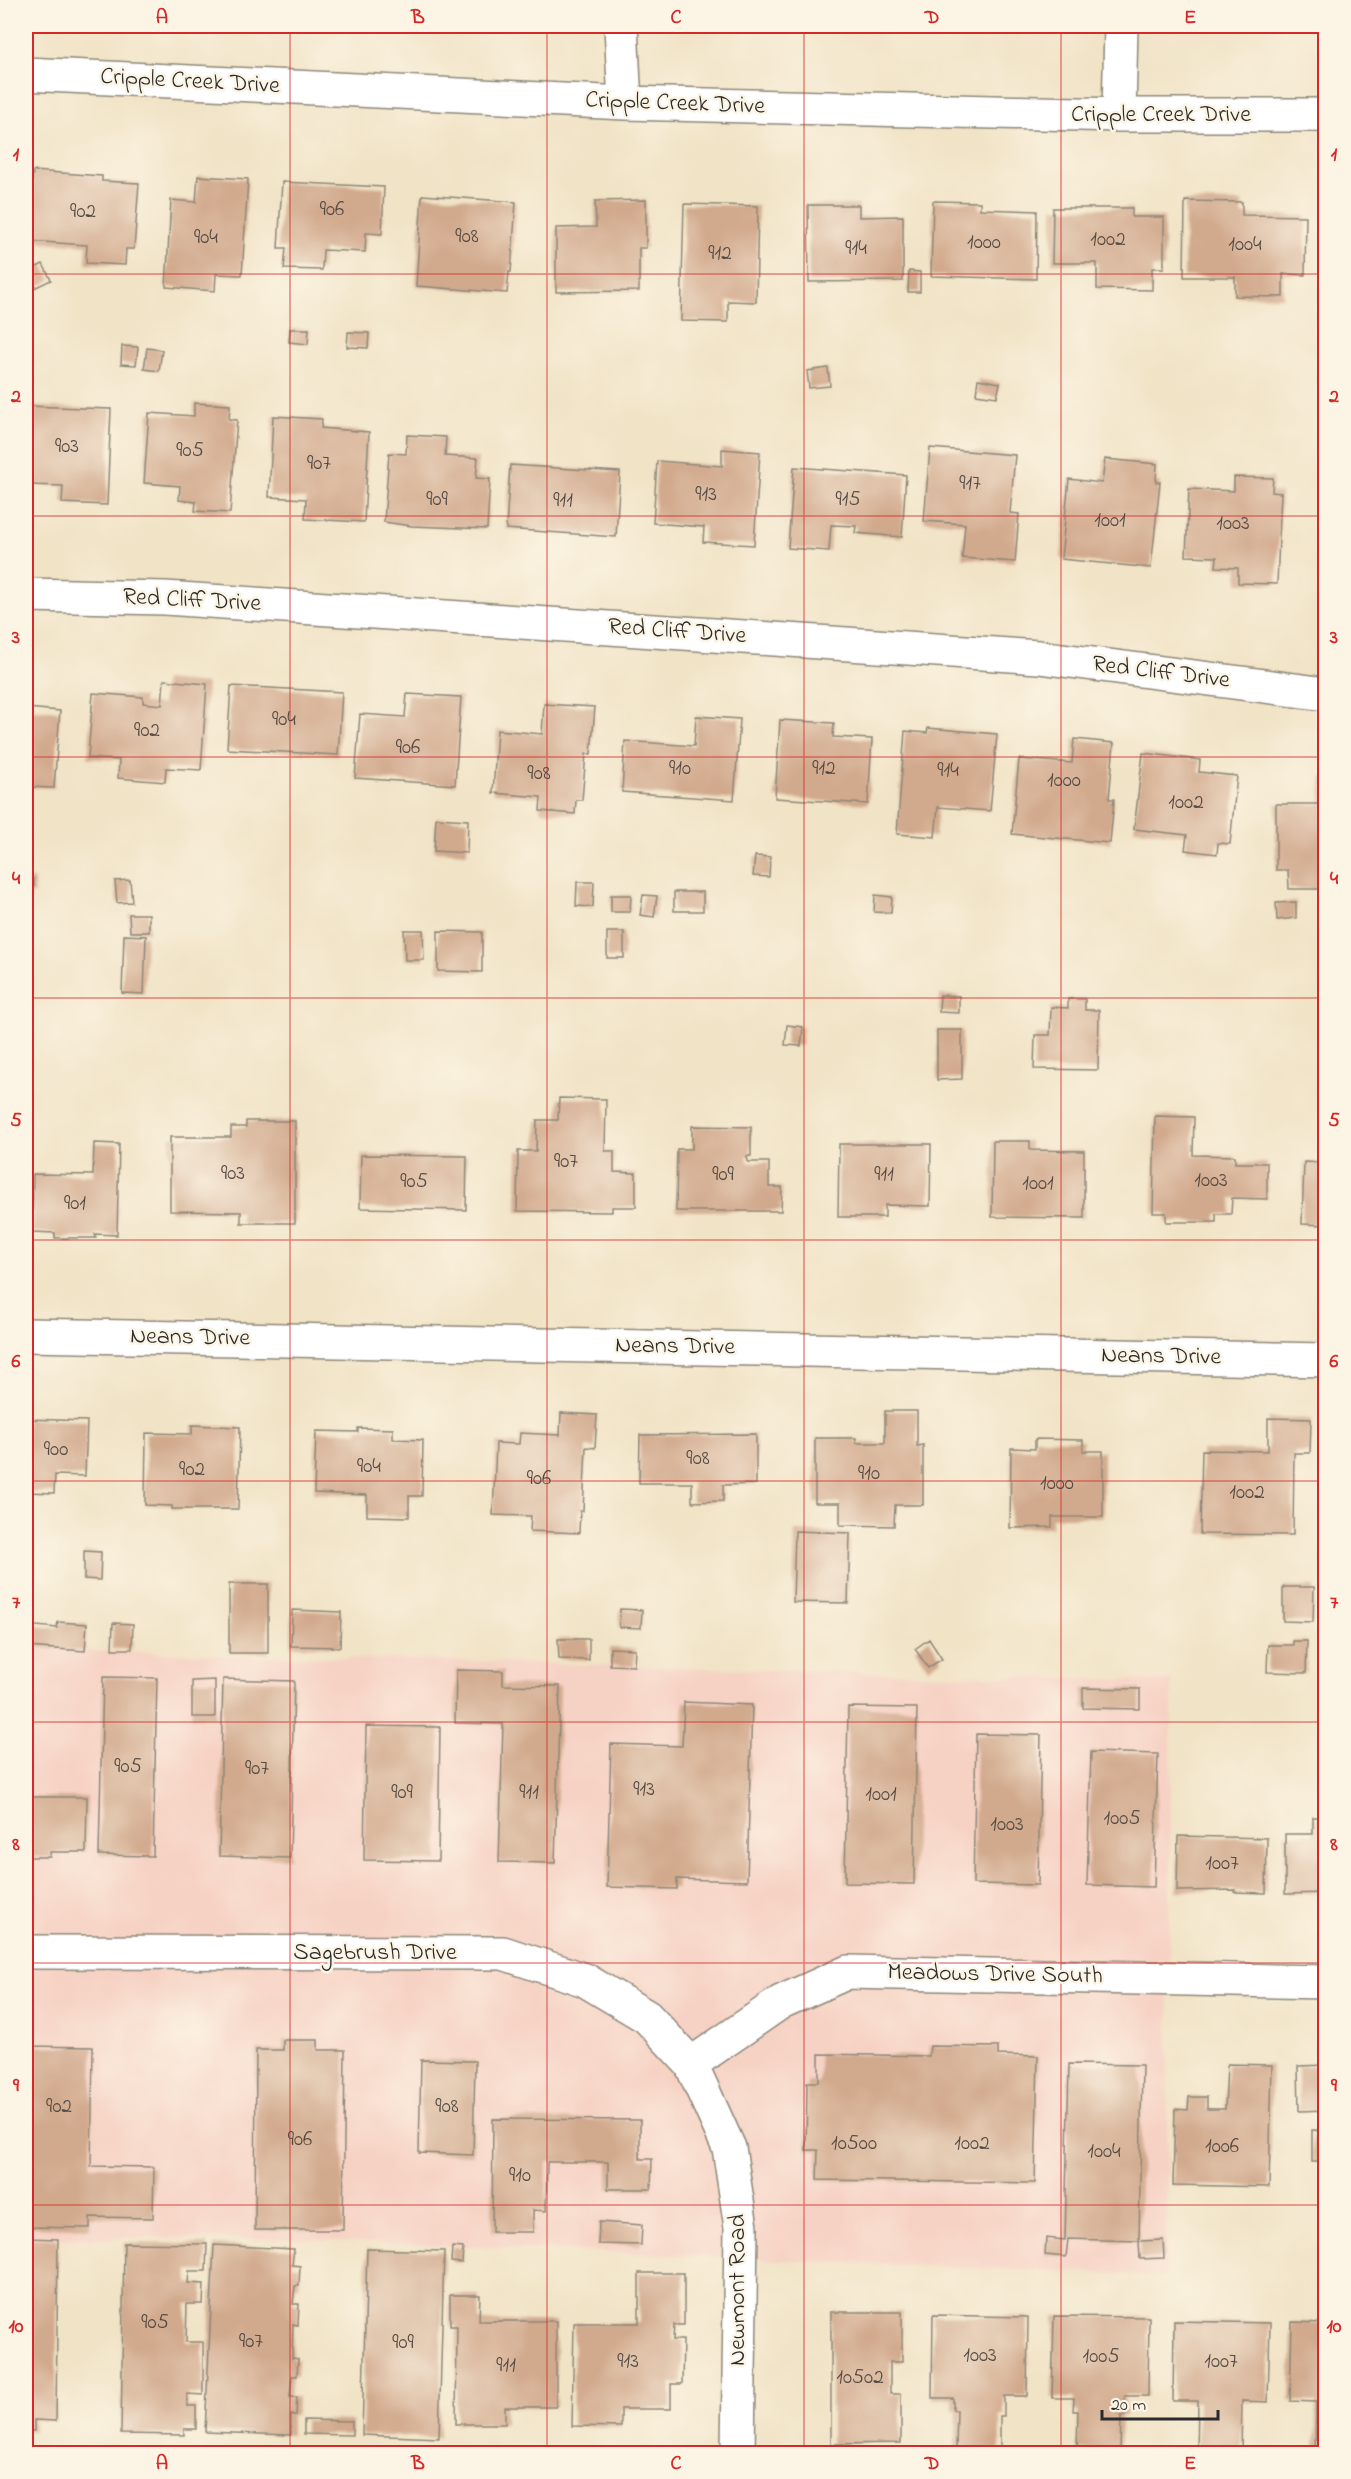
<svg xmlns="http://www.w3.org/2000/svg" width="1351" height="2479" viewBox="0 0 1351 2479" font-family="'Indie Flower',sans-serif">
<rect width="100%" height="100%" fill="#fcf5e5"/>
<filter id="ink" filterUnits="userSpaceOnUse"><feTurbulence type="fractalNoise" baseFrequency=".0167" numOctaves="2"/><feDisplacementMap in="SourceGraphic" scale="12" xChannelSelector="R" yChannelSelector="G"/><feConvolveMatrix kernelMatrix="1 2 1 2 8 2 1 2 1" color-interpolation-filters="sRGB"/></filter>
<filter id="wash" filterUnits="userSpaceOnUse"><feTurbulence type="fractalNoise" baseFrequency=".008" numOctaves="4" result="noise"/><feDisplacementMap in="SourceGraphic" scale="24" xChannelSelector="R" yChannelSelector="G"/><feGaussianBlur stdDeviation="1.35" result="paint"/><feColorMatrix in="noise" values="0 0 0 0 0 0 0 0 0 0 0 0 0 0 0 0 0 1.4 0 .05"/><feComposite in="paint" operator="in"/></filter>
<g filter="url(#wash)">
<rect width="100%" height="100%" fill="#f1e3c6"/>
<path fill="#f6d2c4" d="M26 1649 1172 1681 1166 2276 294 2239 26 2238Z"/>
<g id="blocks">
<path fill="#d1a98c" d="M33 171 102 176V181L139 183 134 249H126L125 265 86 263 87 245 28 241Z
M198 176 248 179 242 275 216 274 215 291 166 287 171 200 196 202Z
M282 182 384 187 382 234 366 233 365 252 323 250 322 270 284 269 286 248H278Z
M422 195 516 202 511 272H509L507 293 416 286Z
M646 200V248H639V291L556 292V228L596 227 595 201Z
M933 201 980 202V209L1037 211 1036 279 931 276Z
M1185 201 1242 202V215L1306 216 1305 275 1283 274V297L1235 296V277H1184Z
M684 204 758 206 756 302 728 301V322L681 321Z
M808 205H859V217L903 216V281L809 282Z
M1053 208H1132V217H1164V268H1152V290L1097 289V263H1052Z
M43 264 51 280 26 292V272Z
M909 271 920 272V292H908Z
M290 329H309L308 344 289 342Z
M348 332 369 333 368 348 347 347Z
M122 346 138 347 136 365 121 364Z
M147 348 162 350 159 371 144 369Z
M828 368 830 386 809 388 807 371Z
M978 379 1000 383 997 397 976 394Z
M194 403 230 405 229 419 237 420 230 513 195 511 196 502 179 500 180 486 144 483 149 413 194 416Z
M26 406 111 409 107 505 62 503 63 486 26 485Z
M273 416 322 419 321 428 369 432 364 522 305 519 306 499 269 497Z
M407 435 446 437 445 456 478 458 476 478 490 479 487 529 412 526 384 522 389 453 406 454Z
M930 448 1015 455 1010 513 1019 514 1015 562 962 558 965 524 924 521Z
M722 449 760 452 754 545 703 542 704 527 653 523 657 461 722 466Z
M1105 459 1157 464 1156 482H1160L1151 568 1061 559 1069 479 1102 483Z
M510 465 620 472 616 537 506 529Z
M794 467 906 475 902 537 855 533 856 526 831 525 829 551 788 548Z
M1234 477 1273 478 1272 492 1281 493 1277 584 1238 583V568L1216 567 1217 557 1186 556 1189 489 1234 491Z
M164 680 207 684 201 770 166 768 165 782 118 778 119 760 88 758 93 693 143 697V703L162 705Z
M231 686 342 692 338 755 227 749Z
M407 694 461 697 455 785 355 778 360 714 405 717Z
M544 704 595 707 591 754H586L582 800H576L575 814 540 811 541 797 493 793 497 730 542 734Z
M26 708 60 711 54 788 26 787Z
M696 716 740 719 734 800 622 792 625 741 694 746Z
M780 720 834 723 833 737 872 739 868 804 775 798Z
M928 728 997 734 990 811 938 807 935 837 897 834 905 731 927 733Z
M1074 739 1114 743 1109 799H1114L1110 843 1012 834 1019 759 1072 763Z
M1143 753 1200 760 1199 772 1237 776 1230 844 1218 843 1217 854 1185 850 1187 835 1134 829Z
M1321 777H1326V889H1289L1288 870H1276V804H1321Z
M436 818 468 820 467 853 434 851Z
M755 856 770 857 769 877 753 876Z
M26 879H34V894H26Z
M130 880 132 902 117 903 115 881Z
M577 882H594L593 907 576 906Z
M674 892H703V911H674Z
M611 895H631L630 912H611Z
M643 895 657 896 654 917 640 915Z
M875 895 892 897 891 913 874 912Z
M1296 902V918L1277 920 1276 903Z
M129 914H149V932H130Z
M404 930H423L424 960H405Z
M438 931 482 932V972L438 971Z
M607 932H624V958H607Z
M124 935 146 936 144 994 122 993Z
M940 995 959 996V1013L939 1012Z
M1068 999H1085V1010H1099L1098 1070 1034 1069 1035 1035H1050L1051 1007 1068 1008Z
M787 1025 803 1027 801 1046 785 1045Z
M937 1030H962V1079L937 1080Z
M559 1098 606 1099 605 1151H614V1172L636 1173V1207H612V1212L517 1211 518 1151H536L537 1120H558Z
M1155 1116 1194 1117 1193 1155 1235 1156V1163H1267V1199L1232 1198 1231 1214H1216V1222H1166V1213H1153Z
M246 1121H295V1223H241V1212L170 1211V1137H231V1127H246Z
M692 1126 751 1127V1156H747L748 1162H769V1187H782L781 1211H676L677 1149H692Z
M993 1141H1030V1150L1084 1151V1218L992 1217Z
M94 1143 119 1144 117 1235 95 1234 96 1238H55V1233L32 1232 33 1174 93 1175Z
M839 1144H931L930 1206 885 1205V1217H838Z
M361 1155 467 1156 466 1210 360 1208Z
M1304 1162 1326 1163V1225L1302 1224Z
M885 1411H917V1446L923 1445V1505H895L894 1526 840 1525V1503H815V1438H856V1443H885Z
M561 1413 597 1415 595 1448 586 1447 583 1511H580L579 1533 530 1531 531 1516 493 1515 496 1443 519 1444 520 1433 560 1435Z
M1268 1418 1311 1419 1310 1453H1294L1293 1535 1200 1534 1202 1450 1268 1451Z
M27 1419 87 1421 85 1476 55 1475 54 1493 26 1492Z
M192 1425 240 1427 238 1509H172V1506L145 1505 146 1433 192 1434Z
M358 1428 393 1429V1439L423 1440 422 1496H409V1517L367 1516V1495L314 1493 316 1431 358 1432Z
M756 1434V1484L723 1485V1501L692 1502V1483H639L640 1435Z
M1035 1439 1083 1440V1451H1103V1517H1052V1527L1010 1528 1011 1448 1035 1449Z
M795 1531 850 1533 848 1603 793 1602Z
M84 1551 101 1552 100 1580 84 1579Z
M229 1584H268V1653H229Z
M1283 1587H1314L1313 1622 1283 1621Z
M620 1609 642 1610 641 1628 619 1627Z
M292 1610 341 1612 340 1647 291 1646Z
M58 1622 87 1624 85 1651 26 1647V1625L57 1628Z
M113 1623 133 1624 132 1649H112Z
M558 1639H589V1660L559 1659Z
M929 1639 942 1659 928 1668 915 1649Z
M1293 1641H1307L1306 1673 1267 1672 1268 1645H1293Z
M610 1648 635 1649 634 1666 610 1665Z
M456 1670 503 1671V1685L560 1686 555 1863 499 1862 503 1724 455 1723Z
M103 1677 157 1678 153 1856 99 1855Z
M223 1679 294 1681 290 1858 219 1856Z
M215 1680V1717H192V1681Z
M1083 1688 1140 1689V1709L1083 1708Z
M684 1702 752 1705 747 1881 677 1879V1889L607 1887 611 1744 682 1746Z
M848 1707 917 1708 914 1884 845 1883Z
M366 1726 440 1727 438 1861 364 1860Z
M976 1734 1041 1735 1038 1885 973 1884Z
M1091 1752 1158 1754 1154 1887 1087 1885Z
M26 1797H87L86 1852H50V1857H26Z
M1313 1817H1326V1893L1285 1894V1834H1313Z
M1178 1836 1267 1838 1266 1893 1234 1892 1235 1890 1177 1891Z
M283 2040H318V2050H345L343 2230H255L256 2050H283Z
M26 2046 93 2047 91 2166 154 2167 153 2218 90 2217V2228L26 2227Z
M930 2046 998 2047V2055L1038 2056 1035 2183 817 2180 818 2150H806L807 2082H819V2054L929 2056Z
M421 2060 475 2061 473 2155 419 2153Z
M1069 2064 1142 2065 1139 2241 1068 2239 1066 2257 1045 2255 1046 2238 1065 2240Z
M1227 2064 1272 2065 1269 2187 1173 2185 1175 2109 1188 2110 1189 2097H1207V2109H1225Z
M1326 2065V2110L1299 2111 1298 2066Z
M493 2119 640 2120V2159H652L651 2189H608V2162H547L546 2211 533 2210V2232H492Z
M1312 2130 1326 2131V2162H1312Z
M599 2222 642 2225 641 2245 598 2244Z
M26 2238 58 2239 56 2421 34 2420V2431H26Z
M1163 2240 1164 2258 1140 2259 1139 2241Z
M124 2243 207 2244 206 2271H189L188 2283 204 2284 203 2304H187L186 2342H203V2395L187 2394V2406H196V2429H184V2435L121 2434Z
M214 2245 294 2249 292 2265 300 2266 299 2286H295L293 2304H299L298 2325 293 2324 292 2358 298 2359 297 2376H292L290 2397H297L296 2415H291V2435L205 2432Z
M452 2247 463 2248 462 2263 451 2262Z
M367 2249 444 2251 439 2438 362 2435Z
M639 2273H684V2325H674L673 2340H683L682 2384H671V2409H621V2427L572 2426 574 2323H639Z
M450 2295H480L479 2321H556V2407H505V2424H456L457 2326H450Z
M831 2312H902V2362H890V2394H901V2443L831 2444Z
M933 2315 1028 2317 1027 2396H1004V2416H1000V2450H956L957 2410H953V2398H932Z
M1054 2316 1149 2317 1148 2396H1125V2416H1121L1120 2451 1077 2450 1078 2411H1073L1074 2398H1052Z
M1174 2321 1270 2323 1268 2402 1242 2401 1241 2454H1197L1198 2401H1173Z
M1292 2322 1326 2323V2454H1315L1316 2402 1290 2401Z
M304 2420 352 2421V2435L304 2434Z"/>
</g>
</g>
<g filter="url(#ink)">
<use href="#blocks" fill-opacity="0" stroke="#8e8778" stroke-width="1.5"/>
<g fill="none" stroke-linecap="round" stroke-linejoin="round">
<defs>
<path id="minor" d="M621 26 625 103
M26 74 625 103 1119 115H1326
M1119 115 1121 26
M26 595 165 598 1039 657 1326 694
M26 1335 1326 1360
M26 1952 503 1953 585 1980 647 2017 691 2064 729 2148 741 2227 738 2454
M691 2064 781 2002 848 1972 1326 1982"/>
</defs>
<use href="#minor" stroke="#8e8778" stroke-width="36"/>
<use href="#minor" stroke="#fff" stroke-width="33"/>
</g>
</g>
<path fill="none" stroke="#d62828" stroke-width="1.5" stroke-opacity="0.55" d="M290 26V2454M547 26V2454M804 26V2454M1061 26V2454M26 274H1326M26 516H1326M26 757H1326M26 998H1326M26 1240H1326M26 1481H1326M26 1722H1326M26 1963H1326M26 2205H1326"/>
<g text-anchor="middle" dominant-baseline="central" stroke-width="5" stroke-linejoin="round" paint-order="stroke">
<g font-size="21" fill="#544a43">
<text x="332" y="210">906</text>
<text x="83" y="212">902</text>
<text x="467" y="237">908</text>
<text x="206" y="238">904</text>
<text x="1108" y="240">1002</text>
<text x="984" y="243">1000</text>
<text x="1245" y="245">1004</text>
<text x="856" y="249">914</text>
<text x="720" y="254">912</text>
<text x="67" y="447">903</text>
<text x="190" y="451">905</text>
<text x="319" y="464">907</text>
<text x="970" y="484">917</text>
<text x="706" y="495">913</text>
<text x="437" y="500">909</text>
<text x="848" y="500">915</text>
<text x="563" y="501">911</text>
<text x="1110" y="521">1001</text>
<text x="1233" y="524">1003</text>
<text x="284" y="720">904</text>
<text x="147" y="731">902</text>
<text x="408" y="748">906</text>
<text x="680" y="769">910</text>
<text x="824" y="769">912</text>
<text x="948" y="771">914</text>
<text x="539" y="774">908</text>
<text x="1064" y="781">1000</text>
<text x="1186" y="803">1002</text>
<text x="566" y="1162">907</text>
<text x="233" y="1174">903</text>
<text x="723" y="1175">909</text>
<text x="884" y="1175">911</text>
<text x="1211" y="1181">1003</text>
<text x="414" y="1182">905</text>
<text x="1038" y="1184">1001</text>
<text x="75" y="1204">901</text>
<text x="56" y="1450">900</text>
<text x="698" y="1459">908</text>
<text x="369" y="1467">904</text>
<text x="192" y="1470">902</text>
<text x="869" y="1474">910</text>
<text x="539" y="1479">906</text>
<text x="1057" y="1484">1000</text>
<text x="1247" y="1493">1002</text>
<text x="128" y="1767">905</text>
<text x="257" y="1769">907</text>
<text x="644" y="1790">913</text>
<text x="402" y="1793">909</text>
<text x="529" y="1793">911</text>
<text x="881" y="1795">1001</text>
<text x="1122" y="1819">1005</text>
<text x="1007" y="1825">1003</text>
<text x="1222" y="1864">1007</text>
<text x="59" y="2107">902</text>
<text x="447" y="2107">908</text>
<text x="300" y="2140">906</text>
<text x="854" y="2144">10500</text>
<text x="972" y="2144">1002</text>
<text x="1222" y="2147">1006</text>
<text x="1104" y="2152">1004</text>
<text x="520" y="2176">910</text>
<text x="155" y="2323">905</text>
<text x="251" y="2342">907</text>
<text x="403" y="2343">909</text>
<text x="980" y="2356">1003</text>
<text x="1101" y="2357">1005</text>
<text x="628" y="2362">913</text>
<text x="1221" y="2362">1007</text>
<text x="506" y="2366">911</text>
<text x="860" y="2378">10502</text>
</g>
<g font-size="24" fill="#2b2b2b" stroke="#fcf5e5">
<text transform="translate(190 82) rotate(3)">Cripple Creek Drive</text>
<text transform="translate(675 104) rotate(2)">Cripple Creek Drive</text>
<text x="1161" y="115">Cripple Creek Drive</text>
<text transform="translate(192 601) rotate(3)">Red Cliff Drive</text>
<text transform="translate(677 632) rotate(4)">Red Cliff Drive</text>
<text transform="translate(1161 673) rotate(7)">Red Cliff Drive</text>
<text transform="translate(190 1338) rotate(1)">Neans Drive</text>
<text transform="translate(675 1347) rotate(1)">Neans Drive</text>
<text transform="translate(1161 1357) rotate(1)">Neans Drive</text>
<text x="375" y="1953">Sagebrush Drive</text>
<text transform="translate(995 1975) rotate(1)">Meadows Drive South</text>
<text transform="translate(738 2290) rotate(-90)">Newmont Road</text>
</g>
</g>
<rect width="1351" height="2479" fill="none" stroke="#fcf5e5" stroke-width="66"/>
<path d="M1102 2410v9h116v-9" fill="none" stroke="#2b2b2b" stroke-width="3"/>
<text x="1111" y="2410" font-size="18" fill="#2b2b2b" stroke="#fcf5e5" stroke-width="4.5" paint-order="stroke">20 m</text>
<rect x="33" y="33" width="1285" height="2413" fill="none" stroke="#d62828" stroke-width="2"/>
<g font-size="20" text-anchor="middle" font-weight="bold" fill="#d62828">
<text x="162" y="23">A</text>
<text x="418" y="23">B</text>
<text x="676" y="23">C</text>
<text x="932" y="23">D</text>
<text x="1190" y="23">E</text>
<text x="16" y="160">1</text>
<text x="1334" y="160">1</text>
<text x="16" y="402">2</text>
<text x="1334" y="402">2</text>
<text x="16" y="643">3</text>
<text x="1334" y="643">3</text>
<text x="16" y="884">4</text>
<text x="1334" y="884">4</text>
<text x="16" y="1126">5</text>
<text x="1334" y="1126">5</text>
<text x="16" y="1367">6</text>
<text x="1334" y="1367">6</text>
<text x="16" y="1608">7</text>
<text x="1334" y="1608">7</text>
<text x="16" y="1850">8</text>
<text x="1334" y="1850">8</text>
<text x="16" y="2091">9</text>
<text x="1334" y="2091">9</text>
<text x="16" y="2332">10</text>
<text x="1334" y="2332">10</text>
<text x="162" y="2469">A</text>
<text x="418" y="2469">B</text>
<text x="676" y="2469">C</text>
<text x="932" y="2469">D</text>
<text x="1190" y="2469">E</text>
</g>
</svg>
